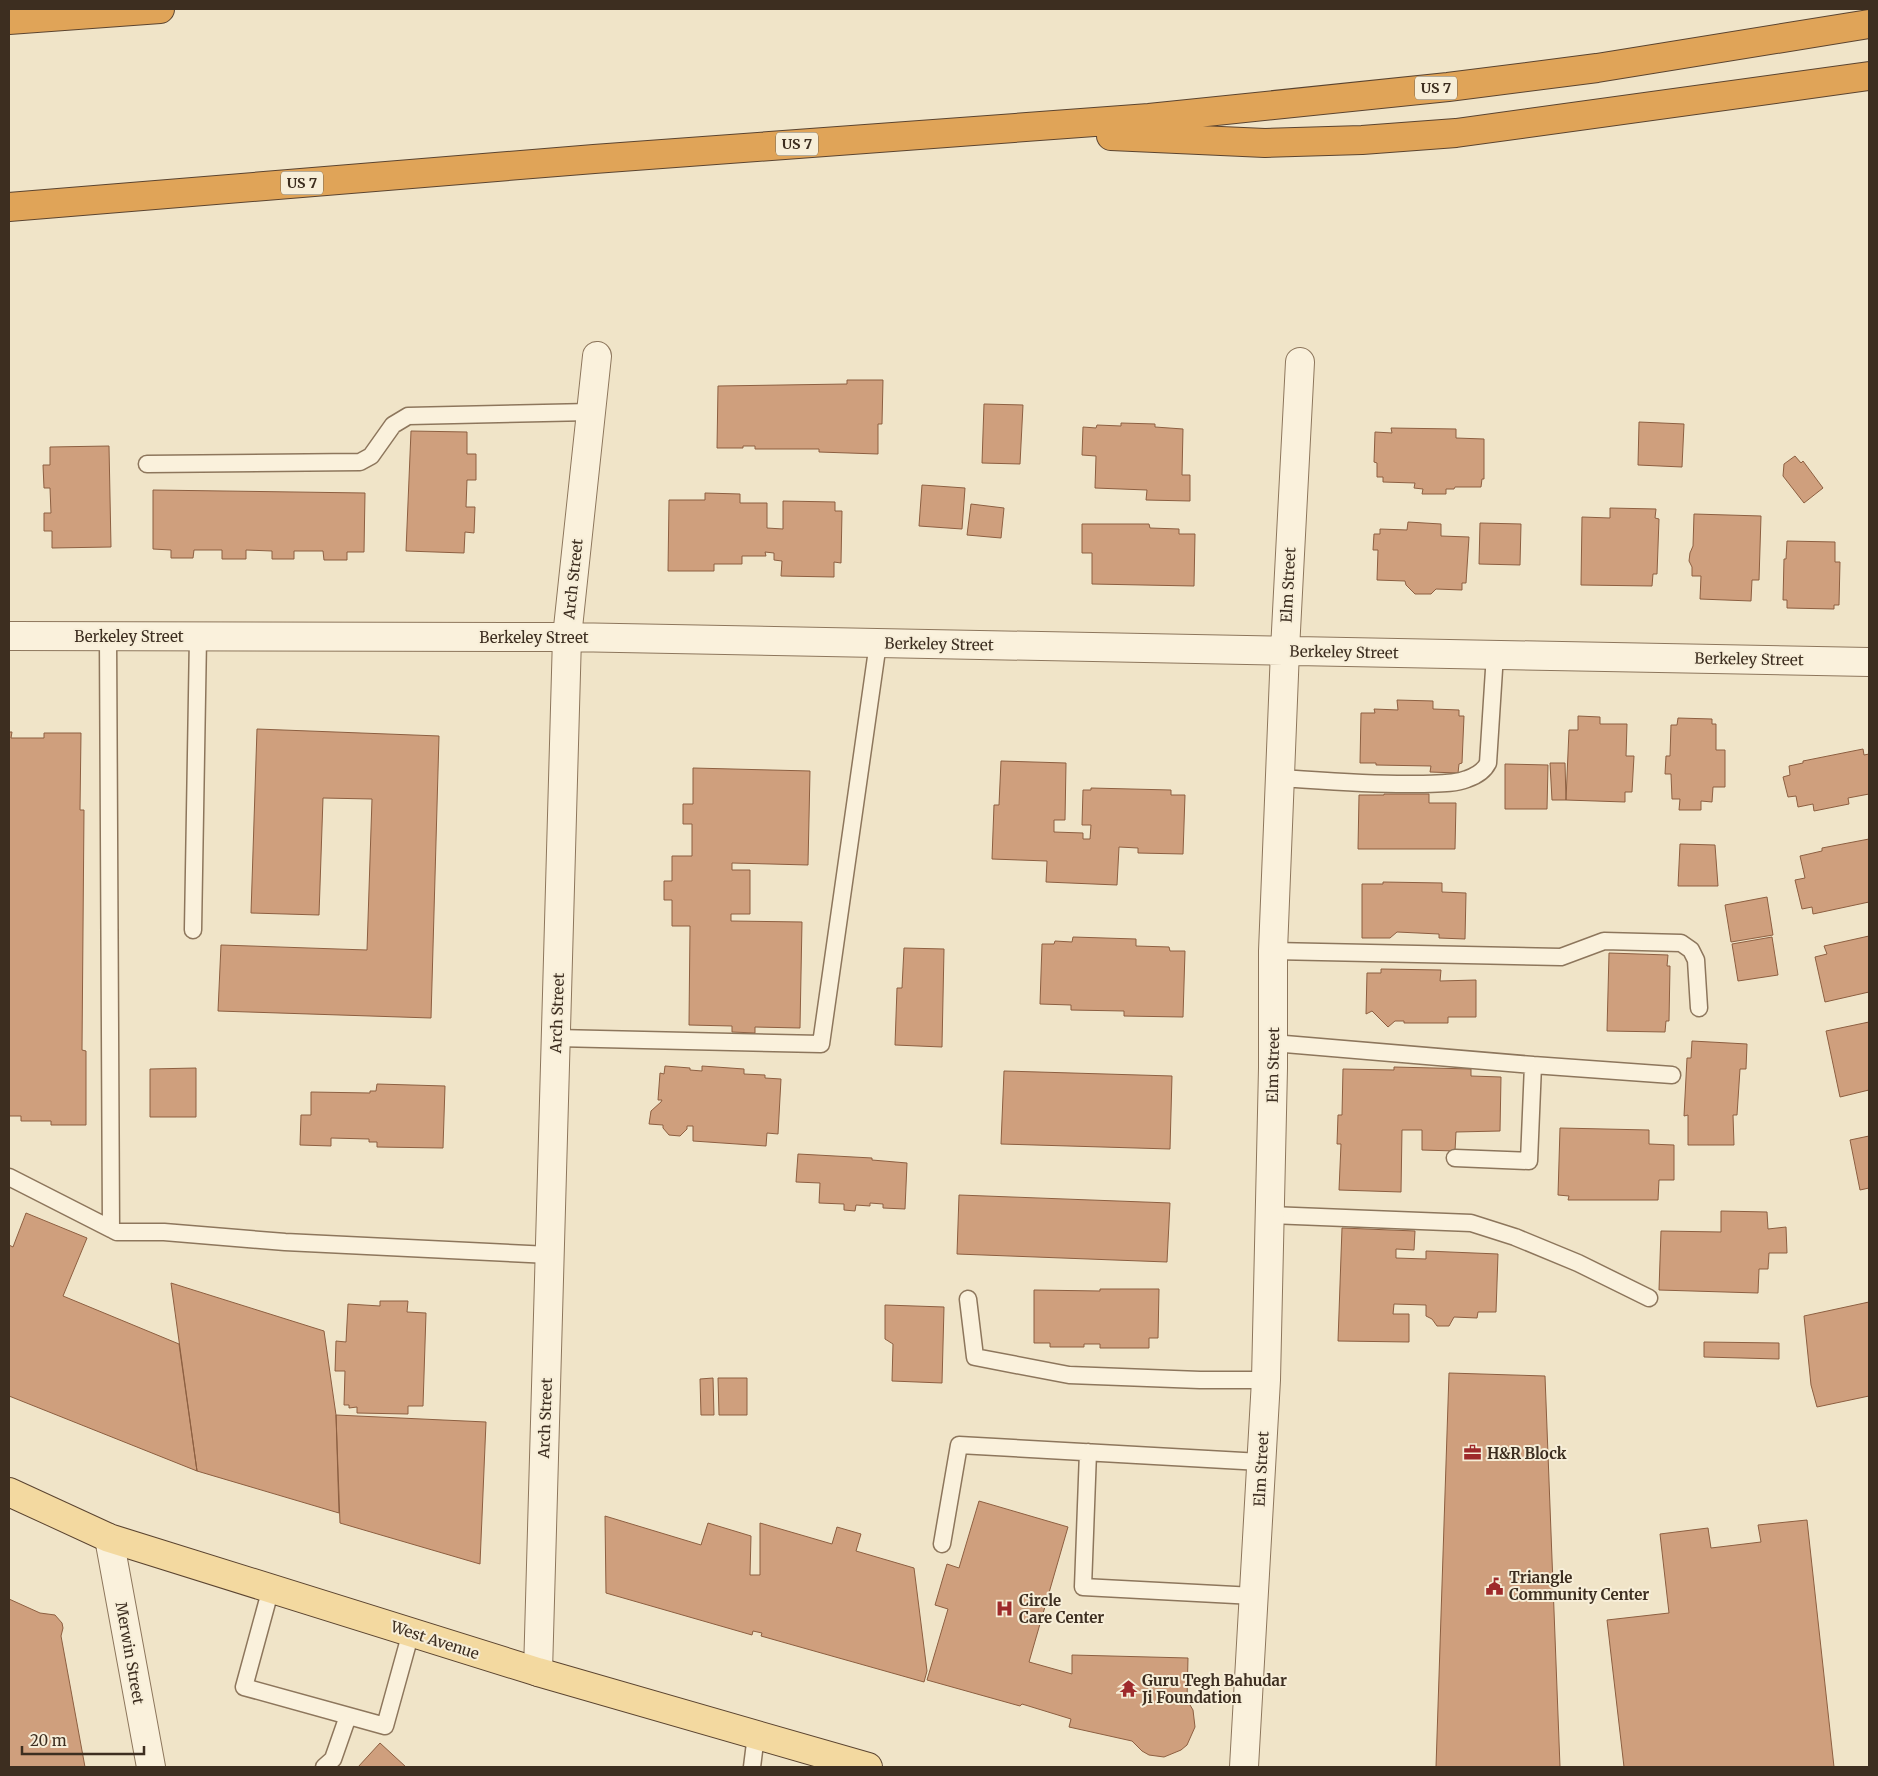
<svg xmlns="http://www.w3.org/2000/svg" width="1878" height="1776" viewBox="0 0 1878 1776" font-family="Merriweather,serif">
<rect width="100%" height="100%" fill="#f0e4c8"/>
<path fill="#cf9f7d" stroke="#8d5f41" d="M847 380H883L882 424H878V454L819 452V449H755V446H743V448H717L718 386 847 384Z
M984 404 1023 405 1020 464 982 463Z
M1639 422 1684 424 1682 467 1638 465Z
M1121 423 1155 424V427L1183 429 1182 475H1190V501L1146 500 1147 490 1095 488 1096 456 1082 455 1083 427 1096 428 1097 425 1121 426Z
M1391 428 1456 429V438L1484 439V479H1482L1481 487H1455L1454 489H1446V494H1422L1423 489 1414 488 1415 483 1383 482V477H1377V463L1374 462 1375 432 1392 433Z
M411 431 467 432V454H476V480H467L466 507H475L474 533 465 532 464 553 406 551Z
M109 446 111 547 52 548V531H44V513H51L50 488H44L43 465H50V447Z
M1795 456 1801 463 1803 461 1823 488 1804 503 1783 476 1784 464Z
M922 485 965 488 962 529 919 526Z
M153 490 365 493 364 552H347V560H324L323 551H294V559H272V551L246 550V559H222V550H194L193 558H171V550L153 549Z
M705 493 740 494V503H767V528L783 529V501L835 502V511H842L841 563 834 562V577L781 576 782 561 774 560V553L765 552 766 556H742V564H714V571H668L669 500H705Z
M971 504 1004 508 1001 538 967 535Z
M1610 508 1656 509 1655 518 1659 519 1657 574H1653L1652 586 1581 585 1582 517 1610 518Z
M1694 514 1761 516 1759 580H1752L1751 601 1700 599 1701 576H1692V567L1689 561 1690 553 1693 546Z
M1408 522 1441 524V536L1469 537 1466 583H1462V590L1436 589 1431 594H1415L1406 585 1405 581 1377 580 1378 550H1373L1374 534H1380V529L1407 530Z
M1480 523 1521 524 1520 565 1479 564Z
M1082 524H1149L1150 528 1179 529V534H1195L1194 586 1092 584V553H1082Z
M1787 541 1835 542V562H1840L1839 605H1834V609L1787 608V600H1783L1784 559H1786Z
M1397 700 1433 701V709L1459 710V716H1464L1462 763 1459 764 1458 773 1430 772 1431 766 1376 765V763H1360L1361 713H1375L1374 709 1398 710Z
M1578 716 1600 717V724H1627L1626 756H1634L1632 792H1625V802L1566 800 1569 730H1578Z
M1678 718 1712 719V724H1716V750H1725V787H1713L1712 802 1701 801V810H1679L1680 799H1672L1671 774H1665L1666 756H1670L1671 725H1677Z
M257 729 439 736 431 1018 218 1011 221 945 367 950 372 799 323 798 319 915 251 913Z
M9 732H12L11 738H44V733H81L80 810H84L82 1050 86 1051V1125H51V1121H21V1116H9Z
M1863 749 1864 755 1869 754V794L1848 798 1849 804 1814 811 1813 804 1798 807 1796 796 1788 797 1783 777 1790 775 1789 766 1803 763V761Z
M1001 761 1066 763 1065 820H1054V832L1083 833V839H1090L1091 825H1082L1083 790H1091V788L1171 790V795H1185L1183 854 1138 853V848L1119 847 1117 885 1046 882 1047 861 992 859 994 805H999Z
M1550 763H1565L1566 800H1552Z
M1505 764 1548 765 1547 809H1505Z
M693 768 810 771 808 865 732 863V870H750V914H731V921L802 922 800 1028 755 1027V1033L732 1032V1026L689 1025 690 926H672V900H664V881H672V856H692V824H683V804H693Z
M1384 794H1429V803H1456L1455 849H1358L1359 795H1384Z
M1869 839V902L1813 914 1812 907 1802 909 1795 880 1805 878 1800 856 1822 851V848Z
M1680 844 1715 845 1718 886H1678Z
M1383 882 1442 883V892L1466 893 1465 939 1439 938V934L1397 932 1390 938H1362V884H1383Z
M1767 897 1773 935 1731 942 1725 905Z
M1869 936V992L1825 1002 1815 957 1827 954 1824 946Z
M1073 937 1136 939V946L1169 947 1170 951H1185L1183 1017 1124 1016V1011L1071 1010V1005L1040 1004 1042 944H1054L1055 941 1072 942Z
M1772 937 1778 975 1738 981 1732 944Z
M904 948 944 949 942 1047 895 1045 897 988H902Z
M1609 953 1668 955 1667 966H1670L1669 1021H1666L1665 1032 1607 1031Z
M1381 969 1441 970 1440 981 1476 980V1017H1448V1023H1404V1021H1395L1388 1027 1372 1011 1366 1014 1367 973H1381Z
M1869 1022V1090L1840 1097 1826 1031Z
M1692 1041 1747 1044 1746 1069H1740L1737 1115H1733L1734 1145H1688V1115L1684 1116 1687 1058H1691Z
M665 1066 690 1068V1070L702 1071V1066L744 1069V1074L765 1075V1078L781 1079 778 1134 767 1133 766 1146 693 1141V1126H687V1129L680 1136 669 1135 663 1128V1125L649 1124 651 1111 661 1102 662 1100H658L660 1073 664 1074Z
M1394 1067 1471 1069V1076L1501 1077 1500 1131 1456 1132 1455 1151 1422 1150V1130H1402L1401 1192 1339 1190 1341 1144H1337L1338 1115H1342L1343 1069 1394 1070Z
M196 1068V1117H150V1069Z
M1004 1071 1172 1076 1170 1149 1001 1144Z
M377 1084 445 1086 443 1148 377 1147V1142H369V1139L331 1138V1146L300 1145 301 1115H311V1092L370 1093V1091H376Z
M1560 1128 1649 1130V1144L1674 1145V1180H1659L1658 1200H1568L1569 1196 1558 1195Z
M1869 1136V1188L1860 1190 1850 1140Z
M798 1154 872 1158V1160L907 1163 905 1209 883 1208V1204L870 1203V1206L856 1205 855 1211 844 1210V1204L819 1203 820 1183 796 1182Z
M959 1195 1170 1203 1167 1262 957 1254Z
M1721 1211 1767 1212 1768 1229 1786 1227 1787 1253H1769L1768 1269H1759L1758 1293 1659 1290 1661 1231 1721 1232Z
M26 1213 87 1238 63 1296 179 1344 197 1471 9 1396V1245L13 1247Z
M1342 1228 1415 1231 1414 1250 1396 1249V1258L1426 1259V1251L1498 1254 1496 1312H1478L1477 1318 1454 1317 1449 1326H1437L1432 1319 1426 1316V1305L1394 1304 1393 1314H1409V1342L1338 1341Z
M171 1283 324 1331 336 1415 339 1513 197 1471Z
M1100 1289H1159L1158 1338H1149V1348H1100V1344H1084V1347H1050V1343H1034V1290L1100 1291Z
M380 1301H408L407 1312 426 1313 423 1406H408V1414L357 1413V1407L349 1408V1405H344L345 1371H335L336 1341 346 1342 348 1304 380 1306Z
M1869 1302V1396L1817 1407 1811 1385 1804 1316Z
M885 1305 944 1307 942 1383 892 1381 893 1344 885 1339Z
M1704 1342 1779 1343V1359L1704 1357Z
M1449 1373 1545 1376 1560 1767H1436Z
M713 1378 714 1415H701L700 1379Z
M718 1378H747V1415H719Z
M336 1415 486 1422 480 1564 340 1523Z
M979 1501 1068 1527 1029 1662 1072 1674V1655L1188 1658 1187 1700 1193 1710 1195 1727 1187 1745 1181 1750 1164 1757 1149 1755 1142 1751 1132 1741 1069 1727 1071 1719 1022 1704 1020 1706 927 1680 948 1609 935 1605 947 1564 959 1568Z
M605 1516 701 1545 708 1523 751 1536 750 1575H760V1523L832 1544 837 1527 861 1534 856 1551 914 1568 927 1671 924 1682 761 1636 762 1633 753 1631 752 1635 606 1593Z
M1807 1520 1834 1767H1624L1607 1620 1669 1613 1660 1534 1708 1528 1711 1548 1761 1542 1758 1525Z
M9 1599 40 1613 55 1615 62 1623 63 1628 61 1636 85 1767H9Z
M380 1743 406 1767H358Z"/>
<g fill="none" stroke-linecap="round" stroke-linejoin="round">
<defs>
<path id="lane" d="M147 464 360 462 371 456 393 425 408 416 591 412
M108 636 111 1229
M1280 778C1326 781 1372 785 1418 784 1434 783 1452 785 1467 779 1476 776 1484 771 1488 763L1495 654
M193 930 198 637
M1273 951 1561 957 1604 941 1681 943 1691 950 1696 960 1699 1008
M556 1038 821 1044 878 643
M1273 1043 1533 1065 1529 1161 1455 1158
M1533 1065 1672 1075
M9 1177 117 1232H164L285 1242 550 1255
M1270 1215 1471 1223 1515 1237 1578 1263 1649 1298
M968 1299 975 1357 1069 1375 1200 1380H1266
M1088 1452 1083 1587 1254 1596
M942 1544 959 1445 1261 1462
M271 1588 244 1687 385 1726 411 1632
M324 1767 333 1759 348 1716
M752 1767 756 1735"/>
<path id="street" d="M9 636 567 637 1869 662
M109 1538 151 1767
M538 1672 567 637 597 356
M1244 1767 1266 1380 1273 1068V951L1285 650 1300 362"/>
<path id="primary" d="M9 1492 109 1538 538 1672 868 1767"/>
<path id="highway" d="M9 20 160 9
M1111 136 1265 143 1362 140 1456 133 1869 76
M9 207 594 159 1149 118 1448 87 1597 68 1869 24"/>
</defs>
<use href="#lane" stroke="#8d765c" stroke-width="19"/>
<use href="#street" stroke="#8d765c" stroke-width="30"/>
<use href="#primary" stroke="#5b4430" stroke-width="30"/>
<use href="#highway" stroke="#5b4430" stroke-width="30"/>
<use href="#lane" stroke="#faf1dc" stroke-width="16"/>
<use href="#street" stroke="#faf1dc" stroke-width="28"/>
<use href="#primary" stroke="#f3d9a0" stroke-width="28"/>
<use href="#highway" stroke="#e0a458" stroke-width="28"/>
</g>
<defs>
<symbol id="office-bare" viewBox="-9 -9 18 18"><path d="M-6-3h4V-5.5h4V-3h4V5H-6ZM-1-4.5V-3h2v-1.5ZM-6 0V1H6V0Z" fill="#9e2a2b" stroke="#f7eed8" stroke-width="2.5" paint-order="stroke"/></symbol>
<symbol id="civic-bare" viewBox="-9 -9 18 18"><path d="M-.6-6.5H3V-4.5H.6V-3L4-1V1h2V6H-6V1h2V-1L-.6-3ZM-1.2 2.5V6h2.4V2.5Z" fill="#9e2a2b" stroke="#f7eed8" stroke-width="2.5" paint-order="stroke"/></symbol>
<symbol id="hospital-bare" viewBox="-9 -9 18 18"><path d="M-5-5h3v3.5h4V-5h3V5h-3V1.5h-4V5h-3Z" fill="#9e2a2b" stroke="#f7eed8" stroke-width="2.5" paint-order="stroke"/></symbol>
<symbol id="temple-bare" viewBox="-9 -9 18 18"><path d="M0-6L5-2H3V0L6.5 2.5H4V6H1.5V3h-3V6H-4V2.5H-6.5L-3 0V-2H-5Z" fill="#9e2a2b" stroke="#f7eed8" stroke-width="2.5" paint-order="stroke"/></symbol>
</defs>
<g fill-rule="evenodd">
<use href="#office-bare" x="1460" y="1440" width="25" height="25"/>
<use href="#civic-bare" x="1482" y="1574" width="25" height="25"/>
<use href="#hospital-bare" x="992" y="1596" width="25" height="25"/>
<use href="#temple-bare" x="1116" y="1676" width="25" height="25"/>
</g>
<g text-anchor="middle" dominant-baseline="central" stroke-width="4" stroke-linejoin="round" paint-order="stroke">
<g fill="#f7eed8" stroke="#756857" stroke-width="1">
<rect x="1415" y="76.5" width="42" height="23" rx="4"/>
<rect x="776" y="132.5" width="42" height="23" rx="4"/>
<rect x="281" y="171.5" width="42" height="23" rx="4"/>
</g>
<g font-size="14" font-weight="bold" fill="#3d2e20">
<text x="1436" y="88">US 7</text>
<text x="797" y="144">US 7</text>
<text x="302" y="183">US 7</text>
</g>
<g font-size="15" fill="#3d2e20" stroke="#f7eed8">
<text transform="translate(573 579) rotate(-84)">Arch Street</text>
<text transform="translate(1288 585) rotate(-87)">Elm Street</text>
<text x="129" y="636">Berkeley Street</text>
<text x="534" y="637">Berkeley Street</text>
<text transform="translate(939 644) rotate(1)">Berkeley Street</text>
<text transform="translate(1344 652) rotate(1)">Berkeley Street</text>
<text transform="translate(1749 659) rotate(1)">Berkeley Street</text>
<text transform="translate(557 1013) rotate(-88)">Arch Street</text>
<text transform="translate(1273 1065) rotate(-89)">Elm Street</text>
<text transform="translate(545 1418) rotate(-88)">Arch Street</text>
<text transform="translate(1261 1469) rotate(-87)">Elm Street</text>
<text transform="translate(435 1640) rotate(18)">West Avenue</text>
<text transform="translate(130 1653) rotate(80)">Merwin Street</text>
</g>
<g font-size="15" font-weight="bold" fill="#3d2e20" stroke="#f7eed8" text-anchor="start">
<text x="1487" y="1453">H&amp;R Block</text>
<text x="1509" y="1577">Triangle<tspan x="1509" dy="17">Community Center</tspan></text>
<text x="1019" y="1600">Circle<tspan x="1019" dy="17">Care Center</tspan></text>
<text x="1142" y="1680">Guru Tegh Bahudar<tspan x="1142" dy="17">Ji Foundation</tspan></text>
</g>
</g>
<rect width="1878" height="1776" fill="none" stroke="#3d2e20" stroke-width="20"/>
<path d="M22 1746v8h122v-8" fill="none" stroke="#3d2e20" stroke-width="2.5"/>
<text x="30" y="1746" font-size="15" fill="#3d2e20" stroke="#f7eed8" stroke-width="4" paint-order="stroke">20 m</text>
</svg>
